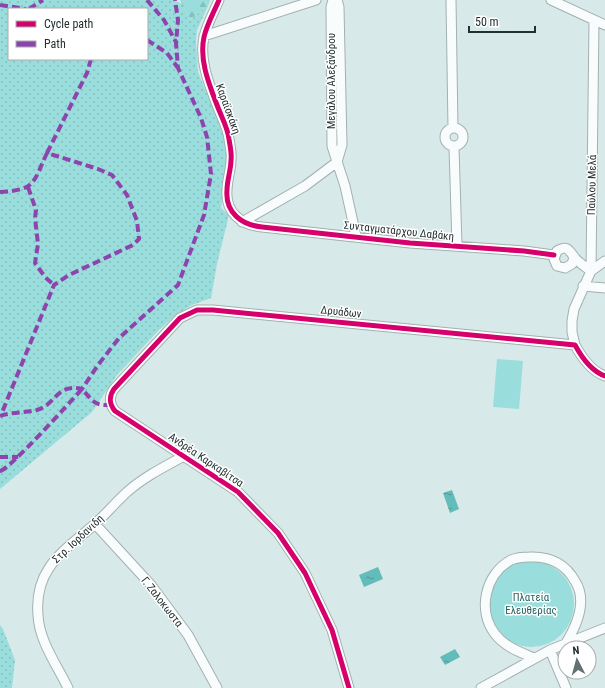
<svg xmlns="http://www.w3.org/2000/svg" width="605" height="688" viewBox="0 0 605 688" font-family="'Roboto Condensed',sans-serif">
<defs>
<pattern id="grass-dots" width="8" height="8" patternUnits="userSpaceOnUse"><rect width="8" height="8" fill="#99dedc"/><path d="M2 2h.1M6 6h.1" fill="none" stroke="#84bfbd" stroke-width="1.8" stroke-linecap="round"/></pattern>
<pattern id="forest-firs" width="22" height="20" patternUnits="userSpaceOnUse"><rect width="22" height="20" fill="#99dedc"/><path d="M5 1l3.5 6h-7zM16 11l3.5 6h-7z" fill="#84bfbd"/></pattern>
<pattern id="water-ripples" width="26" height="14" patternUnits="userSpaceOnUse"><rect width="26" height="14" fill="#62bcb9"/><path d="M2 4q2-2 4 0t4 0M15 11q2-2 4 0t4 0" fill="none" stroke="#509997"/></pattern>
</defs>
<rect width="100%" height="100%" fill="#d8e9e9"/>
<path fill="url(#grass-dots)" fill-rule="evenodd" d="M0 0H173L182 4 190 20 209 4 197 30 196 42 198 72 226 139 228 159 221 208 229 215 217 264 211 298 192 305 177 314 159 330 117 375 92 412 0 489ZM9 9H147V59H9Z
M0 625 3 629 15 660 12 688H0Z"/>
<path fill="url(#forest-firs)" d="M180 0H210L209 4 190 20Z"/>
<path fill="#99dedc" d="M497 359 523 361 519 409 493 407Z
M488 604a43 43 0 1 1 86 0a43 43 0 1 1-86 0Z"/>
<path fill="url(#water-ripples)" d="M452 490 459 509 450 513 443 493Z
M378 567 383 579 364 587 359 575Z
M455 649 460 657 445 665 440 657Z"/>
<g fill="none" stroke-linecap="round" stroke-linejoin="round">
<defs>
<path id="minor" d="M219 0C214 12 207 24 204 37 199 60 209 84 217 105 221 116 228 128 229 139 230 146 232 154 231 160 231 170 227 180 227 190 225 213 242 225 262 227L410 243 524 251 554 255
M333 0 331 7 332 146 345 186 356 236
M451 0 453 128
M551 0 605 25
M204 36 316 0
M445 137a9 9 0 1 1 18 0a9 9 0 1 1-18 0Z
M454 147 457 246
M242 222 305 186 337 162 342 145 339 7 337 0
M574 257 572 264 565 268 557 266 554 259 557 251C568 244 569 251 575 258 579 263 586 267 591 271
M591 271 605 261
M583 286 605 288
M575 345 572 332V321L574 309 591 271 594 20
M95 524 151 585 188 635 217 688
M550 650 566 688
M534 658C520 652 505 647 495 634 477 611 485 574 511 560 516 558 523 557 529 557 549 556 565 563 575 581 588 601 577 625 566 643
M68 688C57 665 39 641 38 615 34 568 64 551 95 524 106 514 116 502 127 492 144 477 164 467 184 456
M349 688 332 630 305 573 278 533 238 492 115 411C109 404 109 396 114 389L180 318 197 310H213L575 345C582 358 591 371 605 376
M481 688 550 650 605 628"/>
</defs>
<use href="#minor" stroke="#a3b0b0" stroke-width="11"/>
<use href="#minor" stroke="#f9fcfc" stroke-width="9"/>
<path stroke="#8e44ad" stroke-width="4" stroke-dasharray="8 4" stroke-linecap="butt" d="M147 0 164 20 176 42
M0 5 26 9
M29 9 43 0
M147 40 167 53 178 68
M47 153 87 73 91 59
M28 187 36 210 35 218 38 244 35 263 45 277 54 285
M0 192C37 190 33 182 47 153L98 169 112 175 127 195 137 221 139 239 133 245 69 275 54 285 1 415
M0 416C11 412 25 413 37 410 57 404 56 383 82 389L98 365 119 338 178 285 204 215 211 174 207 137 201 118 178 68 176 43 178 20 175 0
M0 457H18
M0 471C9 470 71 401 82 389 93 401 94 406 111 405"/>
<defs>
<path id="cycleway" d="M219 0C214 12 207 24 204 37 199 60 209 84 217 105 221 116 228 128 229 139 230 146 232 154 231 160 231 170 227 180 227 190 225 213 242 225 262 227L410 243 524 251 554 255
M349 688 332 630 305 573 278 533 238 492 115 411C109 404 109 396 114 389L180 318 197 310H213L575 345C582 358 591 371 605 376"/>
</defs>
<use href="#cycleway" stroke="#fff" stroke-width="8"/>
<use href="#cycleway" stroke="#d6006c" stroke-width="5"/>
</g>
<g text-anchor="middle" dominant-baseline="central" stroke-width="3" stroke-linejoin="round" paint-order="stroke">
<g font-size="11" fill="#233030" stroke="#fff">
<text transform="translate(331 81) rotate(-90)">Μεγάλου Αλεξάνδρου</text>
<text transform="translate(228 109) rotate(70)">Καραϊσκάκη</text>
<text transform="translate(592 185) rotate(-89)">Παύλου Μελά</text>
<text transform="translate(399 231) rotate(6)">Συνταγματάρχου Δαβάκη</text>
<text transform="translate(341 312) rotate(6)">Δρυάδων</text>
<text transform="translate(206 460) rotate(34)">Ανδρέα Καρκαβίτσα</text>
<text transform="translate(78 539) rotate(-43)">Στρ. Ιορδανιδη</text>
<text transform="translate(162 602) rotate(52)">Γ. Ζαλοκωστα</text>
</g>
<g font-size="11" fill="#236260" stroke="#fff">
<text x="531" y="597">Πλατεία<tspan x="531" dy="13">Ελευθερίας</tspan></text>
</g>
</g>
<rect x="8" y="8" width="140" height="52" fill="#ffffff" stroke="#a7acac"/>
<rect x="16" y="21" width="20" height="6" fill="#d6006c" stroke="#a7acac"/>
<text x="44" y="28" font-size="12" fill="#233030">Cycle path</text>
<rect x="16" y="41" width="20" height="6" fill="#8e44ad" stroke="#a7acac"/>
<text x="44" y="48" font-size="12" fill="#233030">Path</text>
<g transform="translate(577 660) rotate(354)"><circle r="19" fill="#ffffff" stroke="#a7acac"/>
<path d="M0-3L7 15L0 10L-7 15Z" fill="#627171"/>
<text y="-6" font-size="11" font-weight="bold" text-anchor="middle" fill="#233030">N</text>
</g>
<path d="M469 26v6h66v-6" fill="none" stroke="#233030" stroke-width="2"/>
<text x="475" y="26" font-size="12" fill="#233030" stroke="#ffffff" stroke-width="3" paint-order="stroke">50 m</text>
</svg>
